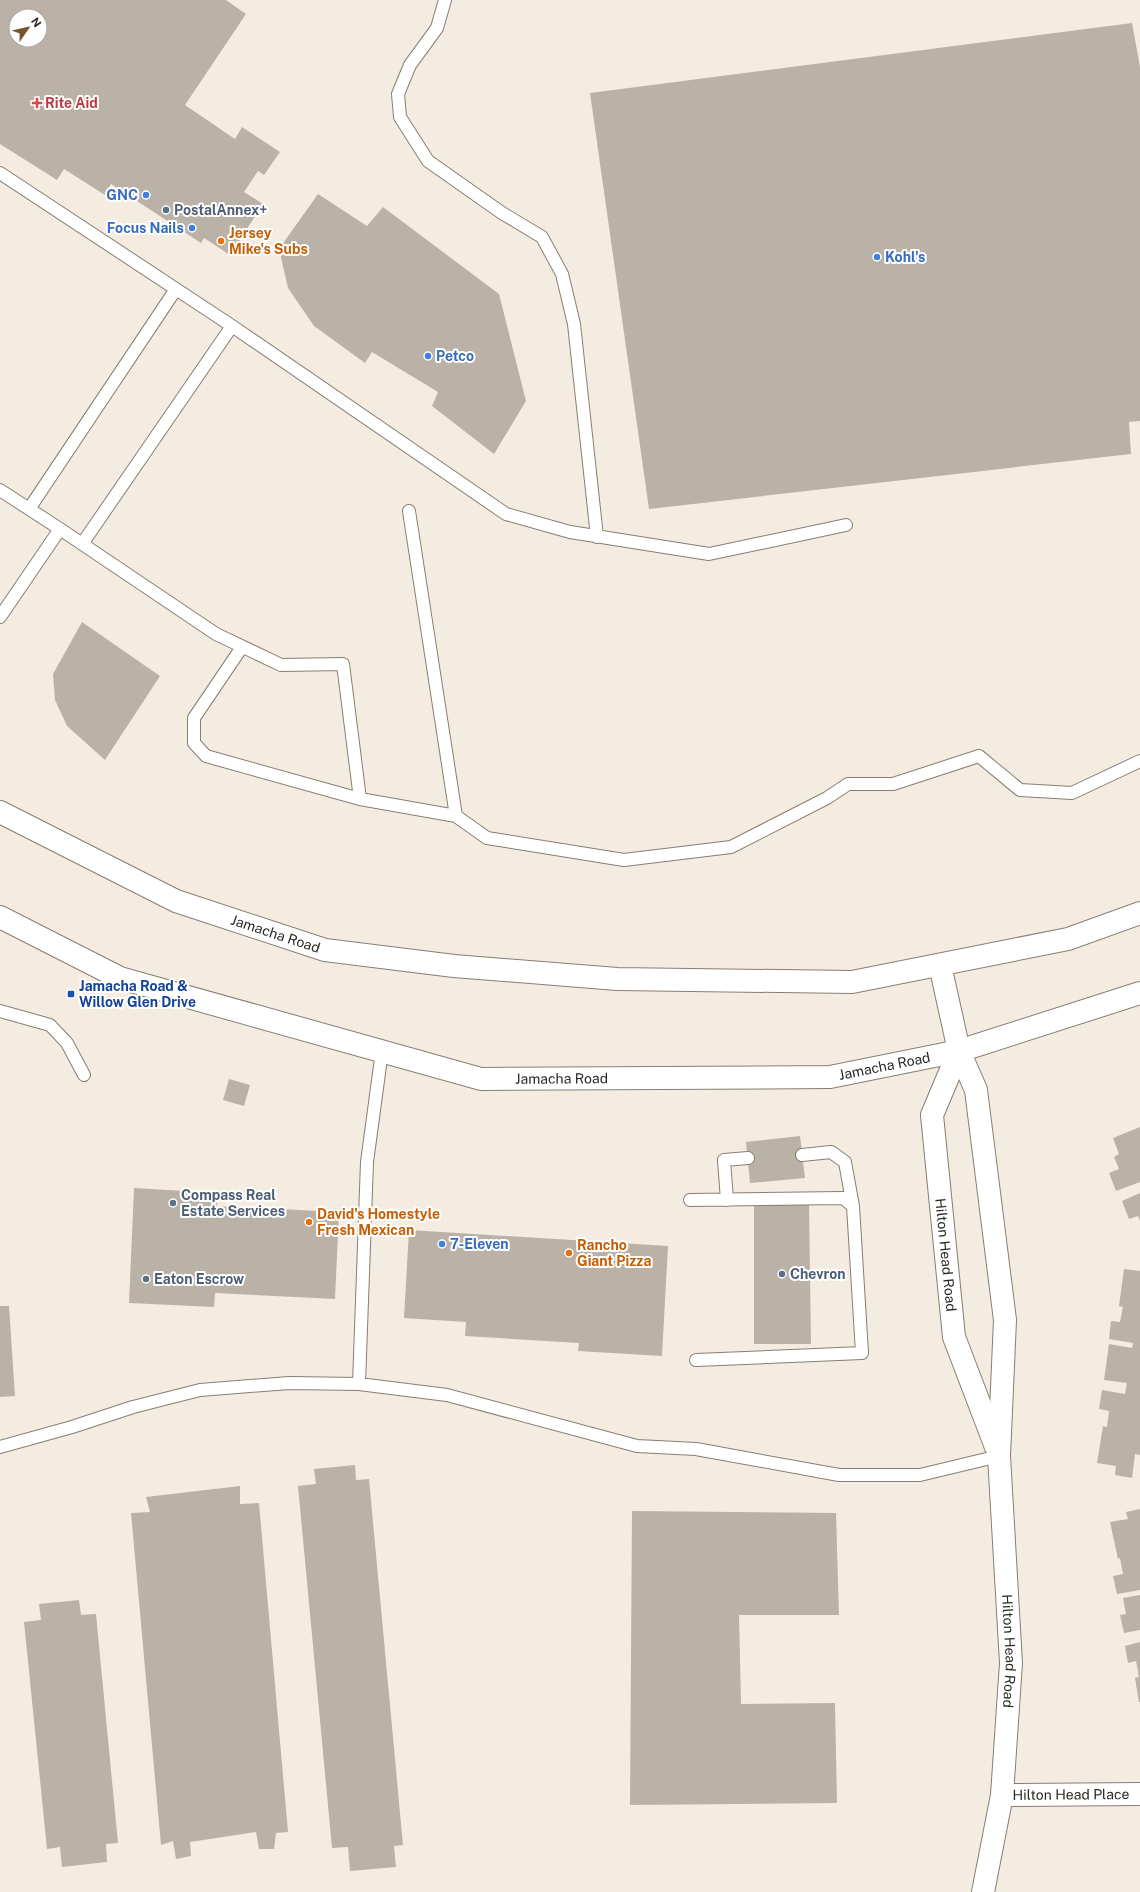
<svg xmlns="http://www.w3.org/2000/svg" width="1140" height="1892" viewBox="0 0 1140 1892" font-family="'Public Sans',sans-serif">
<rect width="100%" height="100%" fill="#f5ece1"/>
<path fill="#bbb2a7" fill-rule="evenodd" d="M0 0H226L246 14 185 105 235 139 242 127 280 152 264 175 258 171 244 192 263 204 230 255 204 238 201 243 111 184 105 195 64 169 57 180 0 144ZM16 16H40V40H16Z
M1132 23 1140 67V421L1129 422 1131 454 649 509 590 93Z
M318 194 367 226 383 207 499 294 526 401 494 454 432 406 438 392 372 352 365 363 314 326 288 288 279 249Z
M82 622 160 676 105 760 67 726 55 700 53 674Z
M229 1079 250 1085 244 1106 223 1100Z
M1140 1127V1182L1116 1191 1109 1173 1119 1169 1114 1157 1119 1154 1113 1138Z
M800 1136 805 1178 750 1183 746 1142Z
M134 1188 218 1193 217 1206 339 1212 335 1299 215 1293 214 1307 129 1303Z
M1140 1193V1221L1138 1216 1129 1219 1122 1201Z
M754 1204H809L811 1344H754Z
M409 1230 668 1246 662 1356 578 1351 579 1343 465 1336 466 1322 404 1318Z
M1124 1269 1140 1271V1455L1135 1454 1132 1478 1115 1475 1116 1466 1097 1463 1103 1426 1107 1427 1109 1411 1099 1409 1102 1390 1125 1394 1127 1383 1104 1380 1109 1344 1132 1348 1133 1343 1109 1339 1111 1321 1120 1322 1123 1307 1119 1306Z
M0 1306H9L15 1396 0 1397Z
M355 1465 356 1480 369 1479 403 1845 394 1846 396 1867 350 1871 348 1847 332 1848 298 1486 316 1484 314 1469Z
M240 1486V1504L259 1503 288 1832 276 1833 274 1849H259L256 1832 190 1842 191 1856 176 1859 173 1841 161 1845 131 1513 150 1512 146 1497Z
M1140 1509V1590L1117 1594 1113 1576 1123 1574 1120 1558 1118 1559 1110 1522 1128 1519 1126 1512Z
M632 1511 836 1513 839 1615H739L741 1704 835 1703 837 1803 630 1805Z
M1140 1595V1630L1124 1633 1120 1615 1126 1614 1123 1598Z
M79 1600 81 1615 96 1614 118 1843 106 1844 107 1862 62 1867 60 1847 47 1849 24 1622 41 1620 39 1604Z
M1140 1642V1702H1139L1135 1678 1139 1677 1136 1661 1128 1663 1125 1646Z"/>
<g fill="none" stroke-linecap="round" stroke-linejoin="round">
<defs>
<path id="lane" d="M445 0 437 28 410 65 398 94 400 117 428 161 502 213 542 237 562 274 574 324 597 537
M0 173 232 326 506 514 570 532 709 554 846 525
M0 490 60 529 0 617
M29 509 176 289
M60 529 216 634 281 665 343 664 360 799 206 756 194 743V718L242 647
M82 544 232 326
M360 799 456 816 409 511
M456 816 487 838 624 860 731 847 827 798 848 784H893L979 756 1020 790 1072 793 1140 761
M0 1011 50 1025 67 1043 84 1075
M802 1155 831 1152 845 1162 853 1206
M690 1200 843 1198 853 1206 862 1353 696 1360
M727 1200 724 1160 748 1158
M359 1384 447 1395 637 1446 696 1449 839 1475H920L999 1456
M0 1447 72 1427 133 1407 200 1390 289 1383 359 1384 367 1162 382 1051"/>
<g id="street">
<path id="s1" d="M1002 1795 1140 1794"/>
</g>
<g id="secondary">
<path id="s2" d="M940 965 959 1051 976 1090 1005 1320 999 1456 1011 1663 1002 1795 983 1892"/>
<path id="s3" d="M959 1051 932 1115 954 1337 996 1447"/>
</g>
<g id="primary">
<path id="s4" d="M0 812 176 901 325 950 454 966 617 979 852 982 1068 939 1140 913"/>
<path id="s5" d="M0 917 120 978 481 1079 830 1077 959 1051 1140 993"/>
</g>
</defs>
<use href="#lane" stroke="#867e74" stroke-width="14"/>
<use href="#street" stroke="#867e74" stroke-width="24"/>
<use href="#secondary" stroke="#867e74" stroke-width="24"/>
<use href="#primary" stroke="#867e74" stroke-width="24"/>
<use href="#lane" stroke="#fff" stroke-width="12"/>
<use href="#street" stroke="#fff" stroke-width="22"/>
<use href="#secondary" stroke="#fff" stroke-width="22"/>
<use href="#primary" stroke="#fff" stroke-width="22"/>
</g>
<path fill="#e0444e" stroke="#fff" stroke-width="1.5" d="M35 97h4v4h4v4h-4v4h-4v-4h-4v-4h4z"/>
<g fill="#3f7fe0" stroke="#fff" stroke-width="1.5">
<circle cx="146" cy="195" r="4"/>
<circle cx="192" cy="228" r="4"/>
<circle cx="877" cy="257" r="4"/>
<circle cx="428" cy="356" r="4"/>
<circle cx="442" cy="1244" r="4"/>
</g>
<g fill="#5c6f8a" stroke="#fff" stroke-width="1.5">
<circle cx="166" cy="210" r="4"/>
<circle cx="173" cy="1203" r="4"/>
<circle cx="782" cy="1274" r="4"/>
<circle cx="146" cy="1279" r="4"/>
</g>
<g fill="#e8710a" stroke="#fff" stroke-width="1.5">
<circle cx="221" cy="241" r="4"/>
<circle cx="309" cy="1222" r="4"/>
<circle cx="569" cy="1253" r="4"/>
</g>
<rect fill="#1a4fb4" stroke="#fff" stroke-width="1.5" x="67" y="990" width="8" height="8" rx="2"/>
<g text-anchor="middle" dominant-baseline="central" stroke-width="4" stroke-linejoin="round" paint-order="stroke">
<g font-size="14" font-weight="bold" fill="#be3a42" stroke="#fff" text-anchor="start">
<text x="45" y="103">Rite Aid</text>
</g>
<g font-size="14" font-weight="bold" fill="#366cbe" stroke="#fff" text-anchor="start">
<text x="138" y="195" text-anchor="end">GNC</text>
<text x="184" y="228" text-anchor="end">Focus Nails</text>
<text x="885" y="257">Kohl's</text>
<text x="436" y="356">Petco</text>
<text x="450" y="1244">7-Eleven</text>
</g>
<g font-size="14" font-weight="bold" fill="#4e5e75" stroke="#fff" text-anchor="start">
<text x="174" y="210">PostalAnnex+</text>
<text x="181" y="1195">Compass Real<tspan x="181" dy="16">Estate Services</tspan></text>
<text x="790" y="1274">Chevron</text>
<text x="154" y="1279">Eaton Escrow</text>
</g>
<g font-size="14" font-weight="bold" fill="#c56008" stroke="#fff" text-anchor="start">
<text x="229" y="233">Jersey<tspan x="229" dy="16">Mike's Subs</tspan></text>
<text x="317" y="1214">David's Homestyle<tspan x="317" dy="16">Fresh Mexican</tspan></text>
<text x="577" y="1245">Rancho<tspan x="577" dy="16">Giant Pizza</tspan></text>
</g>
<g font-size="14" fill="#2b2824" stroke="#fff">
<text stroke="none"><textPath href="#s4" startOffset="302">Jamacha Road</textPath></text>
<text stroke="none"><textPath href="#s5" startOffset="914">Jamacha Road</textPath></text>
<text stroke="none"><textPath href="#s5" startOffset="590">Jamacha Road</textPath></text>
<text stroke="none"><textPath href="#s3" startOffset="210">Hilton Head Road</textPath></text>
<text stroke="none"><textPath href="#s2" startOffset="694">Hilton Head Road</textPath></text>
<text stroke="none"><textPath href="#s1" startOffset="69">Hilton Head Place</textPath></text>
</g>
<g font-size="14" font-weight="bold" fill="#164399" stroke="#fff" text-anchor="start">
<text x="79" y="986">Jamacha Road &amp;<tspan x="79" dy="16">Willow Glen Drive</tspan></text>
</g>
</g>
<g transform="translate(28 28) rotate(56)"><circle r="19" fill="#ffffff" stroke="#aaa9a7"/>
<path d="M0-3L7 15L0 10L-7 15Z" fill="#75552b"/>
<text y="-6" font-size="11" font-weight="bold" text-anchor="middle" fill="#2b2824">N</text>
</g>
</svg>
